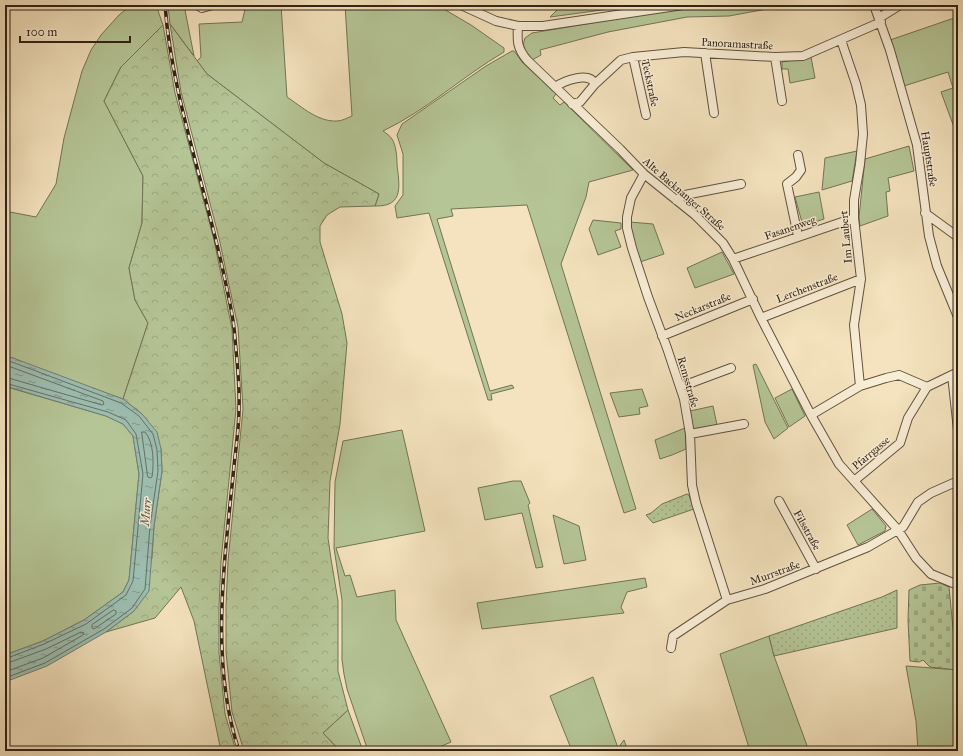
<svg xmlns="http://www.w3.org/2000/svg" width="963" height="756" viewBox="0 0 963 756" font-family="'IM FELL Great Primer',serif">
<defs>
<pattern id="forest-crowns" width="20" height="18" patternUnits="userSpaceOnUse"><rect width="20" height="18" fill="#b5c596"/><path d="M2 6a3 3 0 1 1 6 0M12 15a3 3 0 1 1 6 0" fill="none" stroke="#9ca980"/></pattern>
<pattern id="cemetery-stones" width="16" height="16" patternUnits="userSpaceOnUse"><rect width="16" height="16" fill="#b5c596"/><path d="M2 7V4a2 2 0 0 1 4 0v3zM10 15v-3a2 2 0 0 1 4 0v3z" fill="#9ca980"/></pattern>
<pattern id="park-dots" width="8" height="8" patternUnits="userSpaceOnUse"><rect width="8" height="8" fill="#b5c596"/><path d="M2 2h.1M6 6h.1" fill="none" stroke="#9ca980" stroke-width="1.8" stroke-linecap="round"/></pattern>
<pattern id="water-ripples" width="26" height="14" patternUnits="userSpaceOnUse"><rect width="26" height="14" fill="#9cbeb1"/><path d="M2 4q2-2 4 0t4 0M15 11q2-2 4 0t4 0" fill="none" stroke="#809a8f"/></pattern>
</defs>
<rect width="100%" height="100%" fill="#f4e3be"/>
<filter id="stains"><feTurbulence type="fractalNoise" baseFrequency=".005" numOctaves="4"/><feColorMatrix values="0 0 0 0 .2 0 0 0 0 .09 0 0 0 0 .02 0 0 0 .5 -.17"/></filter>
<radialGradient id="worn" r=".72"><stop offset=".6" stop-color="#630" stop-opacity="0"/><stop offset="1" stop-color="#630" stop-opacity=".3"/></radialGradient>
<path fill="#b5c596" stroke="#727456" d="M131 5H156L163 25 121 67 104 101 143 176 142 223 129 268 135 300 148 323 123 399 45 372 13 358 5 357V211L36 217 56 184 64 138 82 71 91 50 101 35 119 15Z
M168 5H184L194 56 170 24Z
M246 5H281L287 97C302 107 318 122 337 121 342 121 347 118 352 116L345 5H437L471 25 504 48V52C463 76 427 110 383 131 386 133 390 136 392 139 396 145 397 157 397 164 399 184 405 207 375 206L379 194 324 163 207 74 197 61 201 57 199 24 242 22Z
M562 5H620L617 8 550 17Z
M699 5H789L729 16 687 17 608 32 540 50 541 55 532 60C526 53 521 48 525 38L532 33Z
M955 5H958V138L941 92 953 88 948 72 904 86 890 40 957 17Z
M512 51H514L523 63 556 94 553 98 560 105 564 102 633 170 589 182 586 197 561 264 636 509 624 513 527 205 451 209 453 216 437 219 490 391 512 385 514 388 491 394 492 400H488L429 213 397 218 395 206 403 195V154L397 135 402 124 486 66Z
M811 57 815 78 790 83 788 69H782V62Z
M909 146 914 171 888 178 890 191 886 192 888 216 860 226 859 217 865 159Z
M857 151 852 181 822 190 825 158Z
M819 192 824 219 803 226 795 197Z
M593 220 621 223V229L615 231 621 247 598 255 589 229Z
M630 222 653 224 664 254 640 262 632 236Z
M722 252 734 274 695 288 687 268Z
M756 364 788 428 774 439 765 422 753 365Z
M7 387 106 416 123 424 133 436 139 474 129 580 123 592 84 620 43 641 5 655V393Z
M642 389 648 406 639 408 640 414 619 417 610 393Z
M792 389 805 416 789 427 775 398Z
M713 406 717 425 693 429 690 411Z
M685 428 686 449 672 455 660 459 655 440Z
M402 430 425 531 336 548 345 576 350 575 357 597 395 590 396 620 451 742 435 749 436 751H368L347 689 344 674 342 660V600L334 548 335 482 343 441Z
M513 481H521L530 503 528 505 543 567 536 568 522 513 485 520 478 488Z
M872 509 886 526 885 531 858 545 847 525Z
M553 515 579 526 586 560 564 564Z
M645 578 647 587 627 592 621 607 624 613 482 629 477 603Z
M769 636 774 656 809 751H750L720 654Z
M906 666 958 670V751H918L916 721Z
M593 677 618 748 624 740 628 751H572L550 696Z
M348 710 363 751H340L323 733Z"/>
<path fill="url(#forest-crowns)" stroke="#727456" d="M170 24 207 74 324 163 379 194 375 206 340 207 327 215 320 226V242L342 314 347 343 340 424 330 481 328 538 331 559 338 601V671L348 710 323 733 340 751H244L232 712 226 652V606L228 561 243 409 238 327 219 238 181 92Z
M163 25 175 93 214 240 232 329 236 409 221 561 219 607V653L225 714 236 751H221L194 621 181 587 155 618 106 632 134 611 152 558 154 526 162 471 161 449 142 414 123 399 148 323 135 300 129 268 142 223 143 176 104 101 121 67Z"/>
<path fill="url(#cemetery-stones)" stroke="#727456" d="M940 583 949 587 957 670 930 667 923 660 919 662 910 661 908 620 909 590 920 585Z"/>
<path fill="url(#park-dots)" stroke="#727456" d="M687 494 689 495 694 509 653 523 646 515 651 513 662 504Z
M897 590V628L774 656 769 636 882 597Z"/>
<path fill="url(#water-ripples)" stroke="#708073" d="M5 357 13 358 123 399 142 414 157 432 161 449 162 471 154 526 149 591 134 611 106 632 47 666 5 682V655L43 641 84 620 123 592 129 580 139 474 133 436 123 424 106 416 5 386Z"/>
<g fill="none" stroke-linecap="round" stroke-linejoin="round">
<path stroke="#667063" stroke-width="1" d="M5 361 12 362 121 403 139 416 153 434 157 450 158 471 150 526 145 589 132 608 104 629 45 663 5 678
M5 366 11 367 103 401 104 404 102 405 5 377
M5 383 108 412 126 420 136 434 143 474 133 581 126 595 86 624 44 644 5 659
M142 432H145C154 442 154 464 152 477L150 478 148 477Z
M114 610 116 611V614L94 629 92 628V625Z
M5 664 46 649 81 632 84 633 83 635 43 658 5 672"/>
<defs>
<path id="minor" d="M197 5 202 8 213 5
M461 5 496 21 518 26H543L683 5
M874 5 890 50 917 145 929 236 937 266 958 317
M879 18 900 5
M518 26C517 41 517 48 527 60L620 149 644 174 695 215 723 243 733 259 761 318 811 415 839 464 898 530 916 558 931 574 958 585
M841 40 856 84 861 105 863 134 860 164 854 200V218L861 279 854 325 860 386
M705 53 714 113
M633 57 646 115
M775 57 782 101
M555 87C564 81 589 71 595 84
M572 104 580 102 595 84 621 60 633 57 684 52 775 57 803 56 881 22
M644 174 631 198 627 217V228L632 248 648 297 667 348 684 399 690 434 692 485 696 503 727 600
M676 200 685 195 741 184
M925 213 958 237
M798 236 787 184 796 177 801 170 798 155
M733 259 854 218
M761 318 861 279
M662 336 753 299
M952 375 958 430
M680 387 731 368
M811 415 860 386 886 378 899 375 927 387
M690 434 744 424
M854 481 900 443 908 418 927 387 958 372
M779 501 816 569
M671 648 673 636 727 600 765 589 868 547 903 527 918 502 931 493 958 481"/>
</defs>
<use href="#minor" stroke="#60523f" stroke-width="10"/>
<use href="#minor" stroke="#f8edd5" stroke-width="8"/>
<defs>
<path id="rail" d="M165 5C172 98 206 188 225 280 229 299 234 319 235 339 237 362 240 385 239 408 239 430 235 453 233 476 224 565 210 664 239 751"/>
</defs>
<use href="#rail" stroke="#2f2215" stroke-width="3.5"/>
<use href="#rail" stroke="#f8edd5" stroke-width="2" stroke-dasharray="6" stroke-linecap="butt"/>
</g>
<g text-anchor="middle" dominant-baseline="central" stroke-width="3" stroke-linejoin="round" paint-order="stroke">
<g font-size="11" fill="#2f2215" stroke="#f8edd5">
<text transform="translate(737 44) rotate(3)">Panoramastraße</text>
<text transform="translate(650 83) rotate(78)">Teckstraße</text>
<text transform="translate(929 159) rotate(81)">Hauptstraße</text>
<text transform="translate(684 194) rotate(41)">Alte Backnanger Straße</text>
<text transform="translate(790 228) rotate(-19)">Fasanenweg</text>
<text transform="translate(846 237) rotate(-95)">Im Laubert</text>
<text transform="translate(807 288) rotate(-21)">Lerchenstraße</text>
<text transform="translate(703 307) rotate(-22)">Neckarstraße</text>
<text transform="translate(688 382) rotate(74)">Remsstraße</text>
<text transform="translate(871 453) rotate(-40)">Pfarrgasse</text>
<text transform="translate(807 530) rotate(61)">Filsstraße</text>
<text transform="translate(775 573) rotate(-20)">Murrstraße</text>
</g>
<g font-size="12" font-style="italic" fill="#505144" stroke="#f8edd5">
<text transform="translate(146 512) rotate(-85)">Murr</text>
</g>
</g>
<rect width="963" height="756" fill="none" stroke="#f4e3be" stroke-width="20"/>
<rect x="6" y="6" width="951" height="744" fill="none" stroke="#2f2215" stroke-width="2"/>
<rect x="10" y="10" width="943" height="736" fill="none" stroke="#2f2215"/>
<path d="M20 36v6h110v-6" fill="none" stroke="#2f2215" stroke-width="2"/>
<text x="26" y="36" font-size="12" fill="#2f2215" stroke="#f8edd5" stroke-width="3" paint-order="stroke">100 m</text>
<rect width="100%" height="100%" filter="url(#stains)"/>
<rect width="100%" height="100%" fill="url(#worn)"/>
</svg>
